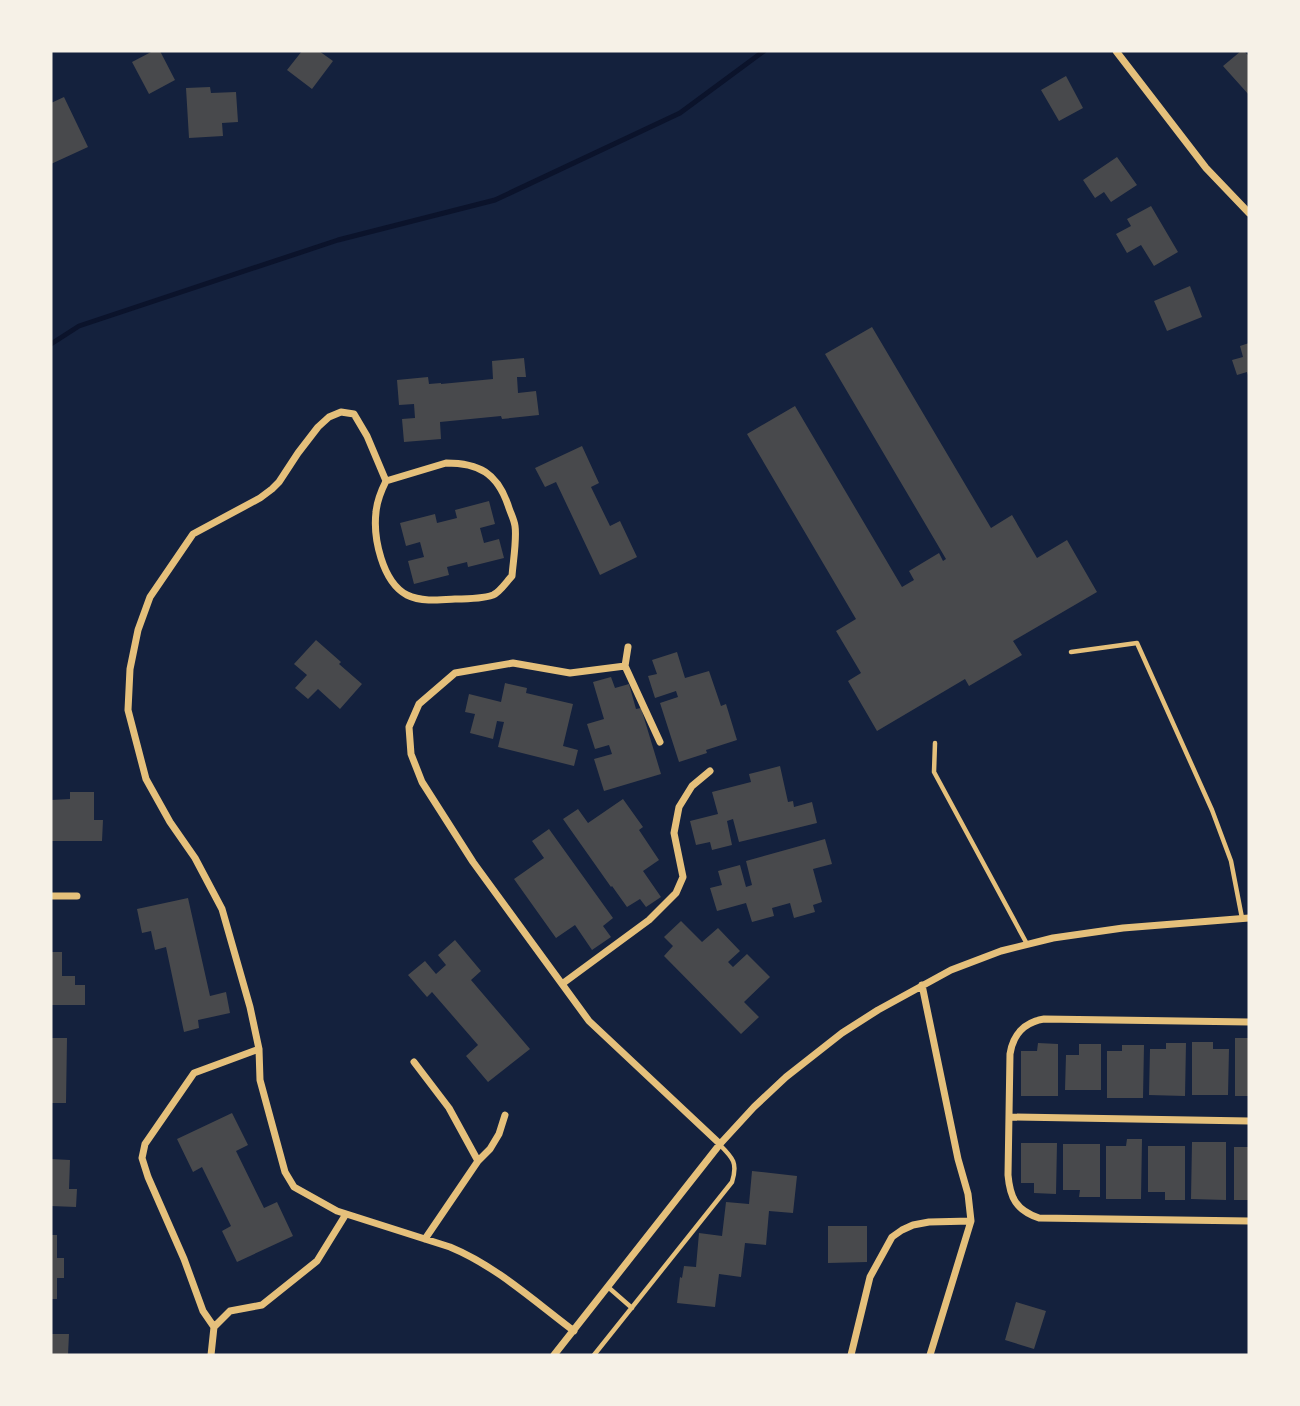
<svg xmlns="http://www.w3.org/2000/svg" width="1300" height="1406" viewBox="0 0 1300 1406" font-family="Manrope,sans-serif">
<rect width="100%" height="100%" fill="#14213d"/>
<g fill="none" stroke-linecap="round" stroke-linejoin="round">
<path stroke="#0b132b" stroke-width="5" d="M51 344 79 326 338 240 495 200 680 113 764 51"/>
</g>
<path fill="#48494c" d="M153 51H160L175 80 149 94 132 62Z
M302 51H319L333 61 312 89 287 70Z
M1241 51H1244L1249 56V95L1223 66Z
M1066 76 1083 108 1059 121 1041 90Z
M210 87 211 93 236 92 238 122 222 123 223 136 189 138 186 88Z
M64 97 88 147 51 164V103Z
M1117 157 1137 185 1111 202 1104 192 1095 198 1083 180Z
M1151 206 1178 252 1154 266 1141 245 1127 253 1116 234 1131 226 1127 219Z
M1190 286 1202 317 1167 331 1154 301Z
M872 327 991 528 1012 515 1037 558 1067 540 1097 592 1013 641 1022 655 969 686 965 679 877 731 848 681 861 673 836 631 856 619 747 434 795 406 902 587 914 580 909 571 939 553 943 561 946 559 825 354Z
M1249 343V378L1247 372 1237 375 1232 360 1243 357 1240 346Z
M524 358 526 377H517L518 393 536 391 539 415 502 419 501 416 440 422 441 439 404 442 402 419 415 418 414 404 399 405 397 380 428 377 429 384 441 383V384L493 379 492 361Z
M582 446 599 483 591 487 610 526 620 521 637 557 600 575 556 482 545 487 535 468Z
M489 501 495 524 480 528 484 543 499 539 504 558 468 567 467 562 447 567 449 575 414 584 408 561 424 557 420 542 406 546 400 523 435 514 437 523 457 518 455 510Z
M316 640 341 662 339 664 362 684 340 709 318 689 308 699 295 688 307 675 294 664Z
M677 652 685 678 709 671 721 706 726 704 737 740 706 750 707 753 679 762 660 703 678 697 676 691 655 698 648 676 657 674 652 660Z
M611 677 615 688 629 684 636 709 641 708 661 774 604 791 594 759 612 754 609 745 595 749 587 724 604 719 593 682Z
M505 683 527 688 526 693 573 704 563 746 578 750 574 766 498 747 504 722 497 721 493 739 470 733 475 714 465 712 469 694 501 702Z
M780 766 788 802 793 801 794 807 812 802 817 823 739 842 733 819 727 821 732 845 712 850 710 842 696 845 690 821 718 814 712 792 751 782 749 774Z
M70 792H94V820H103L102 841H51V800L70 799Z
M623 799 643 827 639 830 659 860 643 871 661 897 646 907 640 899 627 907 612 886 611 887 563 819 578 809 588 823Z
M549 829 613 918 603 926 611 937 592 950 575 925 556 938 514 879 544 858 532 841Z
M825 839 832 864 813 869 822 902 813 905 815 912 794 918 790 903 772 908 774 916 752 922 746 903 717 911 710 888 722 885 718 871 740 865 746 887 752 885 746 861Z
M188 898 210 996 226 992 230 1013 198 1020 199 1028 184 1032 166 947 155 950 151 931 142 933 137 909Z
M681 921 702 942 718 928 740 951 728 962 733 967 747 954 770 977 744 1002 759 1017 741 1034 664 956 673 946 664 937Z
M455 940 481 971 471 980 530 1049 488 1082 466 1056 478 1045 432 992 427 997 408 975 425 961 436 974 446 965 438 955Z
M51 952H62V976H75V985H85V1005H51Z
M51 1038H67L66 1103H51Z
M1235 1038H1249V1096H1235Z
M1192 1042H1213V1049H1229L1228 1095H1192Z
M1038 1043 1058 1044V1096H1021V1051H1037Z
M1166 1043H1186L1185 1096 1149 1095 1150 1049H1166Z
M1079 1044H1101V1090H1065L1066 1055H1079Z
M1122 1045H1144L1143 1098H1107V1051H1122Z
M232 1113 248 1145 236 1151 264 1208 277 1202 293 1236 237 1262 222 1231 231 1226 202 1167 193 1172 177 1139Z
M1127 1139H1142L1141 1199H1106V1146H1126Z
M1192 1142H1226V1200L1191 1199Z
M1021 1143H1057L1056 1194 1034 1193V1183H1021Z
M1063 1144H1100V1197H1079L1080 1190H1063Z
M1148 1146H1185V1200H1165V1192H1148Z
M1234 1147H1249V1200H1234Z
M51 1159 70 1160 69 1189H77L76 1207 51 1206Z
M752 1171 797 1176 793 1213 769 1211 766 1245 745 1243 741 1277 719 1274 715 1307 677 1303 680 1277 682 1278 684 1266 696 1267 699 1233 722 1236 726 1202 749 1204Z
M828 1226H867V1262L828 1263Z
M51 1235H57V1258H64V1278H57V1299H51Z
M1016 1302 1046 1311 1034 1349 1005 1340Z
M51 1334H69L68 1355H51Z"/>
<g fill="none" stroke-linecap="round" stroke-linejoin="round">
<path stroke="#e5c07b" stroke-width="4.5" d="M1071 652 1137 643 1212 810 1231 861 1242 918
M935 743 934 772 1027 944
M608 1287 632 1308
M594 1355 732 1182C738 1163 733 1158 720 1145"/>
<path stroke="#e5c07b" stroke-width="7" d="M1116 51 1206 168 1249 213
M446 463C479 463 497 473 508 505 510 512 514 519 515 526 517 539 513 562 512 576 507 581 500 592 493 595 482 599 467 599 455 599 440 600 421 602 407 595 382 582 373 537 376 512 377 501 381 491 386 481Z
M386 481 367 436 354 414 341 412 329 417 318 427 298 453 279 482 272 489 260 498 193 534 150 597 138 630 130 669 128 710 146 779 170 822 195 858 222 909 250 1007 259 1049 260 1080 285 1172 294 1187 337 1211 450 1247C496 1266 534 1301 574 1331
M628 647 625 666 570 673 513 663 455 673 419 704 409 727 411 754 422 782 473 862 589 1021 720 1144
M625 666 660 742
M51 896H77
M562 984 649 920 676 893 683 877 674 833 679 807 692 786 710 771
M922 985 958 1159 968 1194 971 1221 930 1355
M1249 1022 1044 1019C1025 1022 1013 1034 1010 1054L1008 1175C1010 1198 1016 1210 1039 1218L1249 1221
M414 1062 449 1108 478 1161
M1009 1117 1249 1121
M425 1239 478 1161 490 1149 499 1134 505 1115
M214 1327 203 1311 184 1259 148 1177 142 1158 145 1144 194 1073 259 1049
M211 1355 214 1327 230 1311 262 1305 317 1261 346 1214
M554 1355 720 1144 754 1107 786 1077 842 1033 878 1010 951 970 1001 951 1053 938 1123 928 1249 918
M851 1355 870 1277 892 1237 902 1230 913 1225 929 1222 971 1221"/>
</g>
<rect width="1300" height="1406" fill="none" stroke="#f6f1e7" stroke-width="105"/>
</svg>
